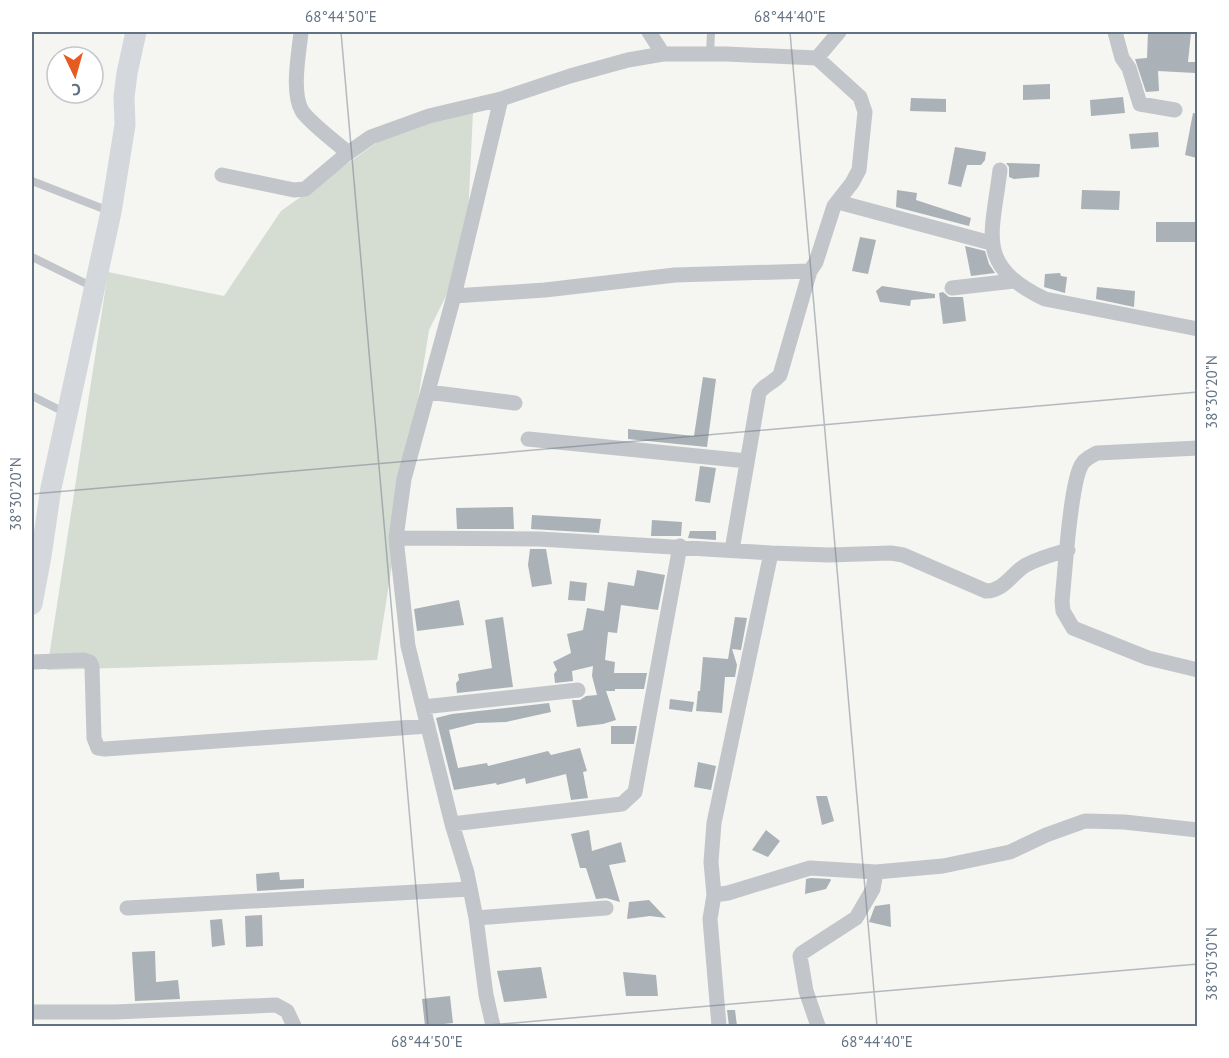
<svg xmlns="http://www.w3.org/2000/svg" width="1229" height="1058" viewBox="0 0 1229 1058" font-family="'PT Sans',sans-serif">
<rect width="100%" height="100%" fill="#f5f5f1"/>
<path fill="#d5dcd2" d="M473 111 468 219 451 286 429 330 377 660 47 670 108 272 224 296 281 211 389 134Z"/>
<path fill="#aab1b7" d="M1148 32 1191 33 1188 62H1197L1195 73 1158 71 1159 91 1146 92 1135 59 1147 58Z
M1050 84V99L1023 100V85Z
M1123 97 1125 113 1091 116 1090 100Z
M911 98 946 99V112L910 111Z
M1193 113 1197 114V158L1185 155Z
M1158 132 1159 147 1131 149 1129 134Z
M955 147 986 152 985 160 981 165H967L961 187 948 184Z
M1006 163 1040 164 1039 177 1014 179 1009 177V167Z
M897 190 917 193 916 200 971 218 969 226 896 207Z
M1082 190 1120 191 1119 210 1081 209Z
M1156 222H1197V242H1156Z
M860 237 876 240 868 274 852 271Z
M965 246 985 251 989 264 995 273 971 276Z
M1060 273 1061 276 1067 277 1065 293 1044 287 1045 274Z
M882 286 935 294V298L911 300 910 306 880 302 876 291Z
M1097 287 1135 291 1134 307 1096 299Z
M943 292 949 297H963L966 321 943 324 939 293Z
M703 377 716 379 707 447 628 439V429L694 436Z
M700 466 716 468 710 503 695 501Z
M513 507 514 529H457L456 508Z
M532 515 601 519 599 533 531 529Z
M652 520 682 522 681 536H651Z
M690 531H716V540L688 538Z
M530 549H546L552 584 532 587 528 565Z
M637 570 665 575 658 610 621 605 617 633 608 632 605 660 615 662 614 673H647L644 689H615V691H606L616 720 603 724 577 727 572 700H580L586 696 597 695 592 676 593 666 572 671 573 681 555 683 554 674 557 670 553 662 571 653 567 634 583 630 587 608 604 611 608 582 634 586Z
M570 581 587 583 585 601 568 600Z
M459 600 464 625 417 631 414 609Z
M503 617 513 687 457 693 456 683 459 680 458 674 492 668 485 620Z
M735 617 747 618 741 650 732 649 737 665 735 677H725L722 713 696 711 698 691H700L703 657 728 659Z
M670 699 694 702 692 712 669 709Z
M549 703 551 712 506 722 477 723 449 730 458 768 487 763 488 766 548 751 551 755 580 748 587 771 583 772 588 798 571 800 566 774 526 784 525 778 497 785 496 783 454 790 436 718 452 714Z
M611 726H637L634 744H611Z
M698 762 716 766 711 790 694 787Z
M816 796H827L834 821 822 825Z
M589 830 592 851 621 842 626 862 609 865 620 902 606 898 596 899 586 868H580L571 834Z
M766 830 780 841 768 857 752 850Z
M279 872 280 880 304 879V888L257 891 256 874Z
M811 878 830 879 831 880 826 889 805 894 806 879Z
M649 900 666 918 650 916 627 919 629 902Z
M890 904 891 927 869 922 875 906Z
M262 915 263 946 246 947 245 916Z
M222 919 225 945 212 947 210 920Z
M155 951 156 982 178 980 180 999 135 1001 132 952Z
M541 967 547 998 504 1002 497 971Z
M623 972 656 975 658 996H626Z
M450 996 453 1023 425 1026 422 999Z
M727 1010H735L737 1026H729Z"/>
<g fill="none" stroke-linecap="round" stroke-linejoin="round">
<path stroke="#c2c5c9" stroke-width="8" d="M710 54 711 32
M32 181 109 211
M32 257 93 287
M32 396 66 413"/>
<path stroke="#c2c5c9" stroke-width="15" d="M301 32C299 53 291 92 302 111 310 123 336 142 348 153
M649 32 663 54
M1115 32 1122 58 1129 68 1140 104 1175 110
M1000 170C992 236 975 265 1045 299L1198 329
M222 175 294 190 305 189 348 153 371 137 429 116 501 99 570 76 628 60 663 54H726L817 58 839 32
M838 202 991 243
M952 288 1014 281
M454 296 545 290 675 275 810 271 816 262 834 206 852 183 859 170 865 112 860 97 817 58
M428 392 515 403
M528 439 747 461
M1198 448 1097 453C1091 456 1085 459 1082 464 1070 482 1065 574 1062 601L1063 611 1073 628 1148 658 1198 670
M396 538 539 539 771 553 829 555 891 553 903 555 986 591C1004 591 1012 573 1026 565 1039 558 1054 554 1068 550
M732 550 759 393C765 384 773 383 780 375L810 271
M32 662 84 660 90 662 92 667 94 738 98 748 105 749 428 726
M423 707 578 690
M452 824 622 804 635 792 680 546
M714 895 728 893 810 868 876 872 943 866 1010 852 1046 835 1085 821 1124 822 1198 830
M127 908 470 889
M476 918 606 908
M32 1012H115L276 1005 287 1011 294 1026
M493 1026 486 995 476 918 467 873 452 824 408 646 396 538 404 479 454 296 501 99
M719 1026 710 919 714 895 711 862 714 823 771 553
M818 1026 806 991 800 956 802 953 856 918 873 889 876 872"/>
<path stroke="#d4d8dc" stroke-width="21" d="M32 604 41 556 51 488 111 212 125 125 124 97 127 73 136 32"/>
</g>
<path fill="none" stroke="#637283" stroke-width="1.5" stroke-opacity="0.45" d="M341 32 428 1026M790 32 877 1026M32 494 1198 392M478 1026 1198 964"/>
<rect width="1229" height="1058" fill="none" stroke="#ffffff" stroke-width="66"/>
<g transform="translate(75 75) rotate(175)"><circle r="28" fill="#ffffff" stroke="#c1c7cd" stroke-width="1.5"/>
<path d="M0-4.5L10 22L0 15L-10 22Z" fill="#e65b20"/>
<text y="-9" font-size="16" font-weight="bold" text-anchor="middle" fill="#637283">С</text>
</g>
<rect x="33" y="33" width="1163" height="992" fill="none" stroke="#637283" stroke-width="2"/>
<g font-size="15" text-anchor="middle" fill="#637283">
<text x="341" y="22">68°44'50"E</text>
<text x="790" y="22">68°44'40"E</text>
<text transform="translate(1212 392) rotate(-90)" y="5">38°30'20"N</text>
<text transform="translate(16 494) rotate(-90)" y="5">38°30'20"N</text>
<text transform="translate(1212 964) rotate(-90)" y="5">38°30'30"N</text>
<text x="427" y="1047">68°44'50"E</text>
<text x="877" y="1047">68°44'40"E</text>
</g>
</svg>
